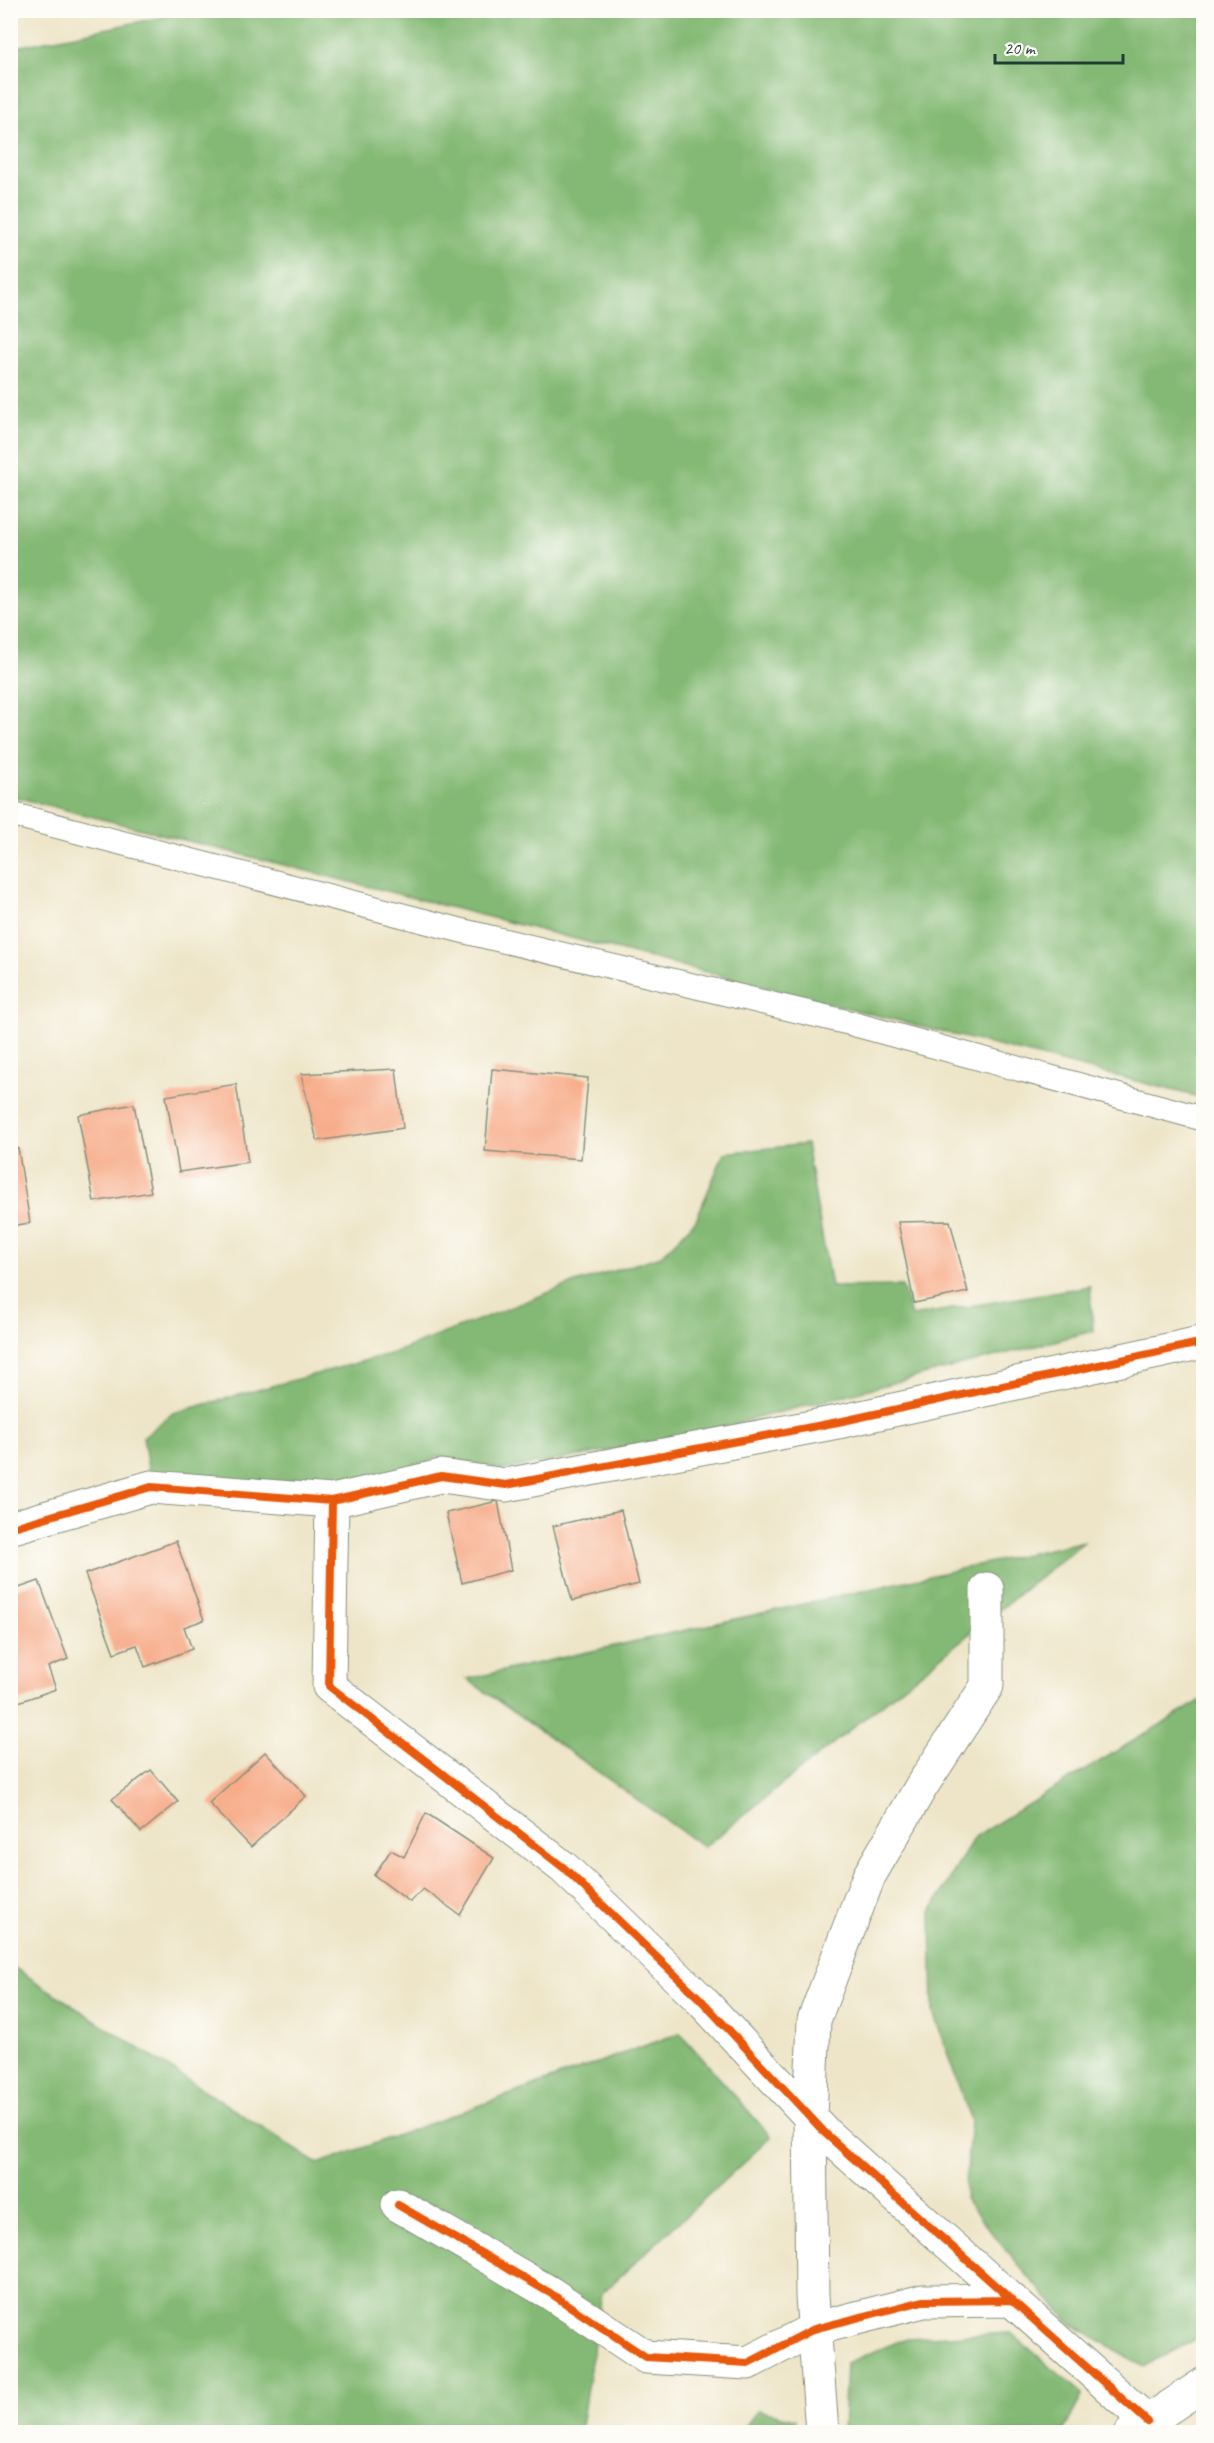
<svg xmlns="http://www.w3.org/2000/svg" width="1214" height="2443" viewBox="0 0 1214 2443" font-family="Caveat,sans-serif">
<rect width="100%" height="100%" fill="#fdfcf7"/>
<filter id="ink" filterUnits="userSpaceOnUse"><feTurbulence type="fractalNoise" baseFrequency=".0167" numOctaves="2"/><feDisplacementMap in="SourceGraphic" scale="12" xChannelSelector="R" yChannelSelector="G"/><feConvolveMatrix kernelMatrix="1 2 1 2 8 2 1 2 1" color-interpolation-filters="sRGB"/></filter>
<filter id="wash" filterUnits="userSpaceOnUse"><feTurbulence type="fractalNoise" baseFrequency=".008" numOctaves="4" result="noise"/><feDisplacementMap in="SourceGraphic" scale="24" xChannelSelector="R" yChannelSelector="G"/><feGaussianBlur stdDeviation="1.35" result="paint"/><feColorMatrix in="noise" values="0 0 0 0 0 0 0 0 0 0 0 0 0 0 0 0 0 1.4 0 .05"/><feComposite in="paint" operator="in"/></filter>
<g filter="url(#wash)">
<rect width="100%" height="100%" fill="#eee5c8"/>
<path fill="#84b975" stroke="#527b54" stroke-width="1.5" d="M197 10 1203 11V1098L11 796V48Z
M806 1144 831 1287 902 1286 911 1316 1090 1286 1093 1331 680 1438 503 1470 438 1456 360 1504 151 1487 143 1437 173 1413 393 1353 563 1287 661 1256 696 1220 724 1153Z
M1085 1541 704 1847 467 1679Z
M1203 1699V2335L1144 2367 1070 2323 1018 2265 964 2198 971 2121 933 2012 931 1912 974 1837Z
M10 1965 318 2164 680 2033 771 2137 602 2293 580 2432H11Z
M1011 2333 1083 2394 1063 2432H843L846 2363 907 2338Z
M758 2410 795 2419 797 2432H741Z"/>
<g id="blocks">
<path fill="#f7ab88" d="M396 1069 403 1128 317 1141 301 1074Z
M492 1069 588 1078 581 1159 485 1151Z
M236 1084 248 1162 179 1172 166 1096Z
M134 1104 151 1192 94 1202 78 1115Z
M18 1148 30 1223 10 1226V1149Z
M950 1221 968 1292 914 1303 898 1222Z
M498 1501 511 1570 462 1583 446 1513Z
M621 1510 639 1584 572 1601 553 1526Z
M176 1541 204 1620 184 1627 192 1649 145 1667 137 1645 114 1653 85 1574Z
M39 1581 68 1659 48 1667 56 1689 10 1705V1591Z
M265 1752 306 1796 251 1847 209 1803Z
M151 1770 178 1802 141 1832 112 1799Z
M426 1813 494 1858 460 1915 423 1889 410 1902 374 1875 391 1850 404 1857Z"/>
</g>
</g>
<g filter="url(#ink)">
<use href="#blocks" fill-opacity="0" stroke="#86917e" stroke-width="1.5"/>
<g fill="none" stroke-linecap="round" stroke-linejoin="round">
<defs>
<path id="lane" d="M10 814 463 931 846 1022 1204 1119"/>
<path id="street" d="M332 1501 329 1686 564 1868 701 2000 826 2134 1148 2422
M10 1528 151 1487 332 1501 441 1476 506 1485 843 1421 1204 1342
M398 2205 550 2293 646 2357 748 2363 814 2329 923 2301 1012 2300
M822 2432 812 2296 810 2118 814 2020 869 1876 921 1787 987 1686V1589
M1132 2432 1204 2384"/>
</defs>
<use href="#lane" stroke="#86917e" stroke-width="26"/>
<use href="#street" stroke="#86917e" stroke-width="35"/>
<use href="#lane" stroke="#fff" stroke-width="24"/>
<use href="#street" stroke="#fff" stroke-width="33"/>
<defs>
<path id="cycleway" d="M332 1501 329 1686 564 1868 701 2000 826 2134 1148 2422
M10 1528 151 1487 332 1501 441 1476 506 1485 843 1421 1204 1342
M398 2205 550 2293 646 2357 748 2363 814 2329 923 2301 1012 2300"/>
</defs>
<use href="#cycleway" stroke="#fdfcf7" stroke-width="11"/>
<use href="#cycleway" stroke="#e8590c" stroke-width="8"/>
</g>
</g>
<rect width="1214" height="2443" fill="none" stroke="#fdfcf7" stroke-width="36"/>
<path d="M995 54v9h128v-9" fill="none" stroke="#1f3d34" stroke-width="3"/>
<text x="1004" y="54" font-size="18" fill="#1f3d34" stroke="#fdfcf7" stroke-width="4.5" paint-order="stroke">20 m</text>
</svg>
